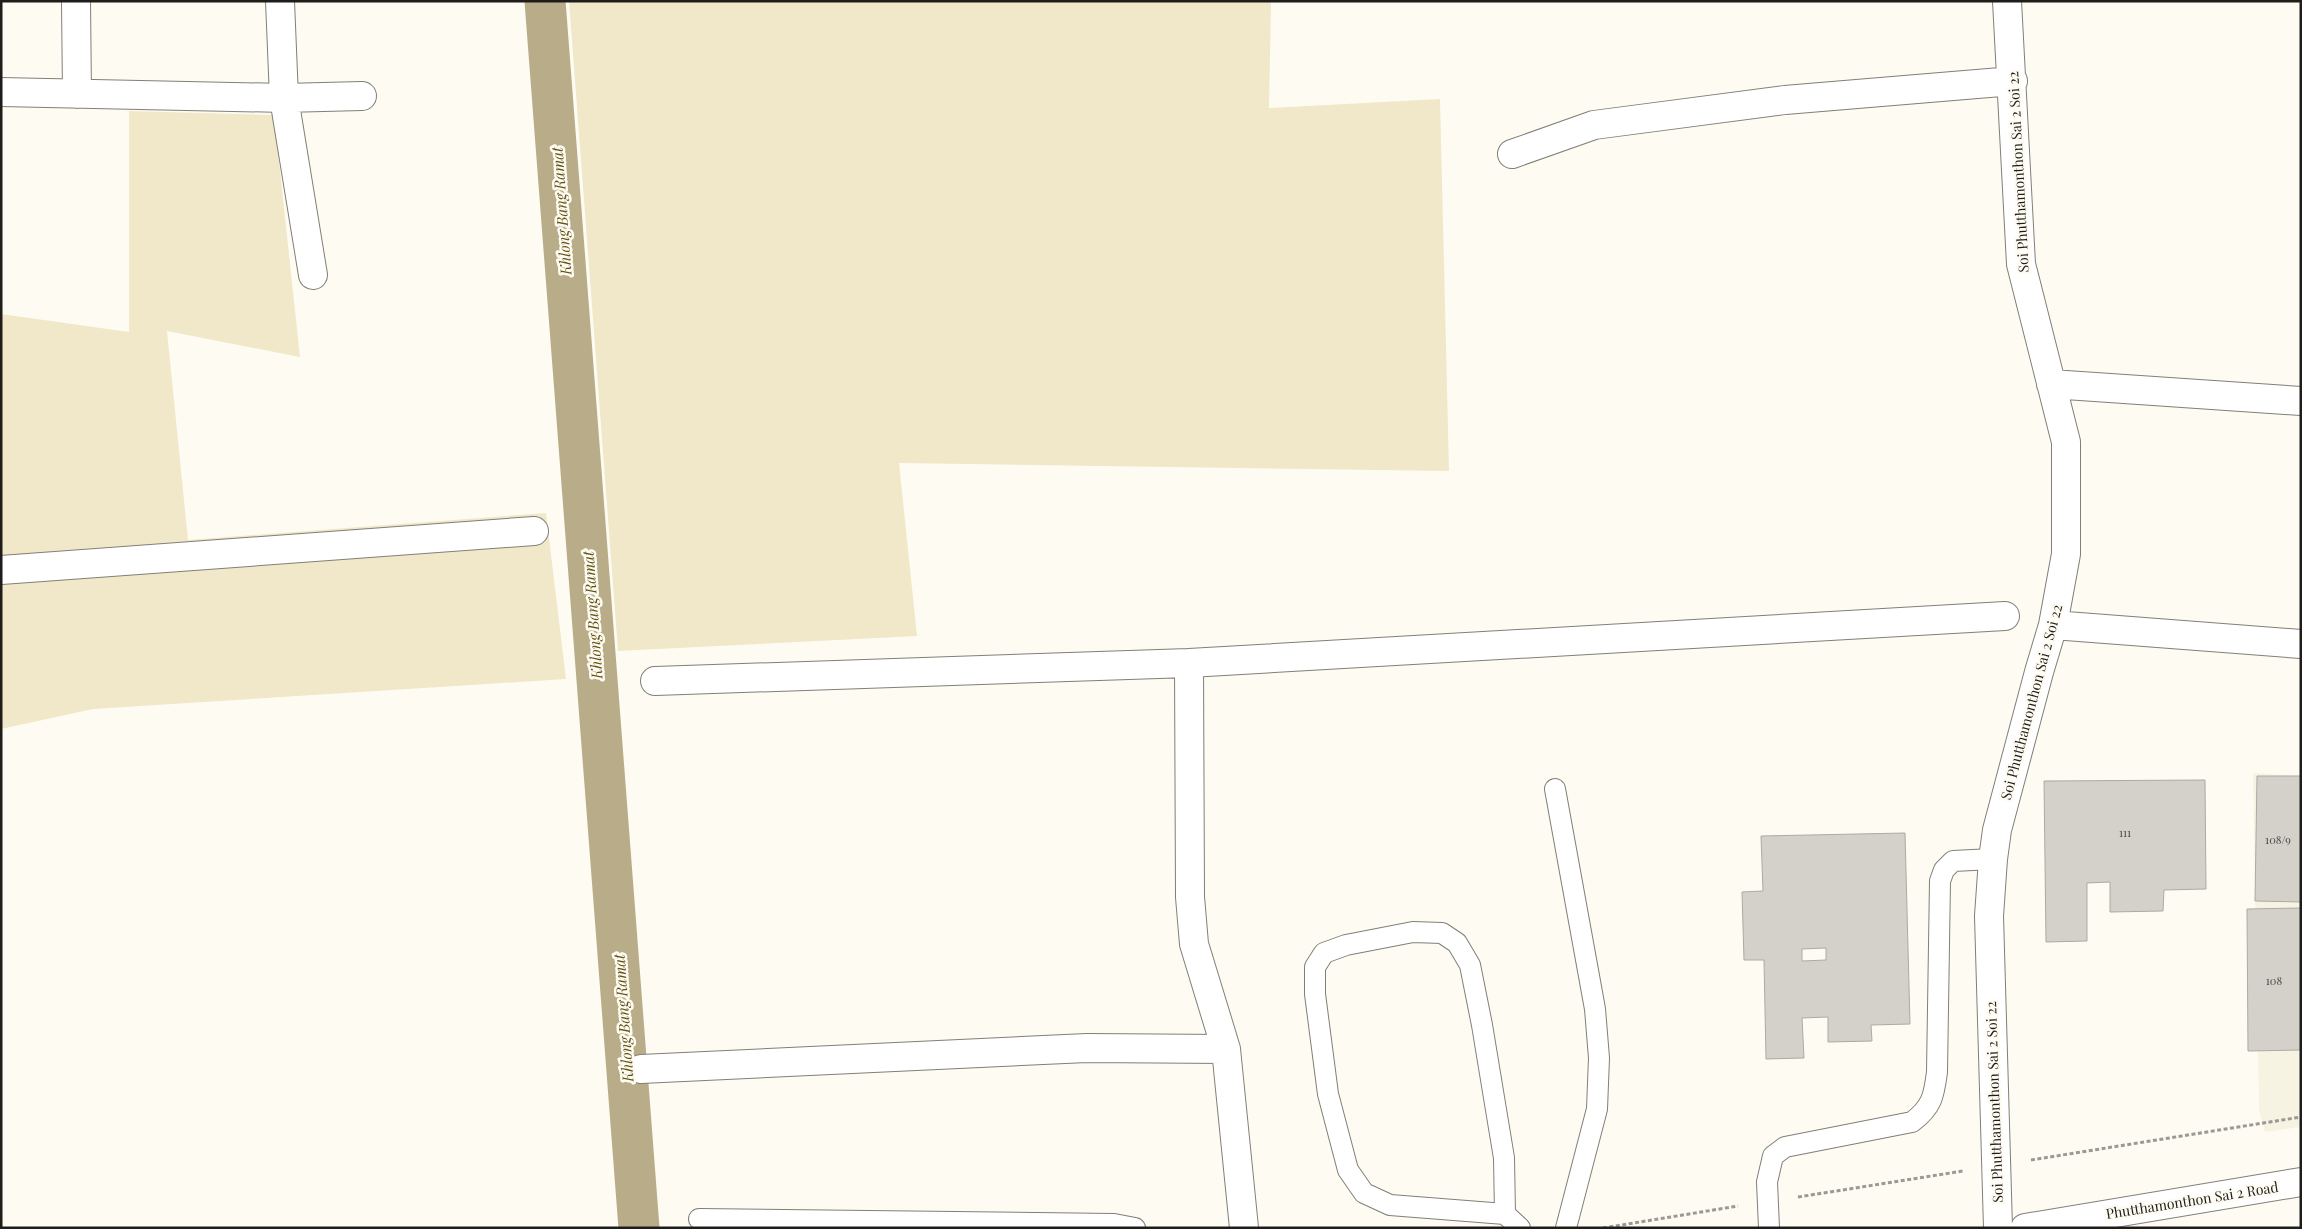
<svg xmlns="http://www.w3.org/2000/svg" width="2302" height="1229" viewBox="0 0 2302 1229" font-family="'Playfair Display',serif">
<rect width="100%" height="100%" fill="#fefbf3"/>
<path fill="#f7f3e3" d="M2253 773 2301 776V1127L2265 1132 2259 1110Z"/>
<path fill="#f0e8c8" d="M569 1H1271L1269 108 1440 99 1449 471 899 463 917 636 618 651Z
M129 111 274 115 300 357 167 331 188 540 546 513 566 679 93 709 1 729V314L129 332Z"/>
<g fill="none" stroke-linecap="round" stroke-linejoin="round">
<path stroke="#b8ad88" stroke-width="41" d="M545 1 639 1228"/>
</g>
<path fill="#d3d1c9" stroke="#acaaa2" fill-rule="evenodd" d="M2257 776H2301V902L2255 901Z
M2205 780 2206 889 2164 890 2163 911 2110 912V882L2087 883V941L2046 942 2044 781Z
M1905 833 1910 1024 1871 1025 1872 1041 1828 1042V1017L1802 1018 1804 1058 1766 1059 1764 960H1744L1742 892 1763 891 1761 836ZM1826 948V960L1802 961V949Z
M2301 908V1050L2248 1051 2247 909Z"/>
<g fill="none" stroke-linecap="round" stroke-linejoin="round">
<defs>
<path id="lane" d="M1555 789 1595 1009 1599 1058 1597 1109 1566 1228
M1505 1214 1504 1158 1482 1025 1470 965 1457 943 1442 933 1413 932 1346 945 1324 953 1315 967V994L1328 1094 1348 1170 1364 1193 1390 1205 1505 1214 1520 1228
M699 1219 1114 1224 1135 1228
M1769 1228 1767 1182 1773 1156 1785 1147 1912 1122C1932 1107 1934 1096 1937 1072L1940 881 1944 870 1953 861 1993 859"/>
<path id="street" d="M76 1 77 94
M280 1 284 98 313 275
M1 92 284 98 362 96
M1512 154 1594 125 1785 100 2013 81
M2051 384 2301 401
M1 570 534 531
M2053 625 2301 644
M655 681 1189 663
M641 1069 1087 1048 1226 1049
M1244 1228 1226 1049 1194 944 1190 897 1189 663 2005 616
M1998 1228 1989 916 1993 859 1997 830 2039 672 2053 625 2066 554V442L2021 264 2007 1"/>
<path id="secondary" d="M2025 1228 2301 1182"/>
</defs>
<use href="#lane" stroke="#817f77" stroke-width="22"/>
<use href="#street" stroke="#817f77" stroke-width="30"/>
<use href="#secondary" stroke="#817f77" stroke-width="30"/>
<path stroke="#9b9993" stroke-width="3" stroke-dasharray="4 2.5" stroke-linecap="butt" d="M2031 1160 2301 1117
M1798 1197 1963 1171
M1603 1228 1738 1206"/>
<use href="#lane" stroke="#fff" stroke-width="20"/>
<use href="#street" stroke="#fff" stroke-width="28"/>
<use href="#secondary" stroke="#fff" stroke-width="28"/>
</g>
<g text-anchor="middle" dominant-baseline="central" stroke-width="5" stroke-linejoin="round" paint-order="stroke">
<g font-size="11" fill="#4b4a46">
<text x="2125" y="832">111</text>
<text x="2278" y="839">108/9</text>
<text x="2274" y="980">108</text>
</g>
<g font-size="14" fill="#1e1d1a" stroke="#fefbf3">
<text transform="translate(2018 172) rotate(-93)">Soi Phutthamonthon Sai 2 Soi 22</text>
<text transform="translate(2031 702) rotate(-75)">Soi Phutthamonthon Sai 2 Soi 22</text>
<text transform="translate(1994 1102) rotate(-92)">Soi Phutthamonthon Sai 2 Soi 22</text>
<text transform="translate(2192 1200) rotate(-9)">Phutthamonthon Sai 2 Road</text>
</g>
<g font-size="15" font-style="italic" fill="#625212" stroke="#fefbf3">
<text transform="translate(561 211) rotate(-94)">Khlong Bang Ramat</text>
<text transform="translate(592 615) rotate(-94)">Khlong Bang Ramat</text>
<text transform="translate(623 1018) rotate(-94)">Khlong Bang Ramat</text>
</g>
</g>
<rect width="2302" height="1229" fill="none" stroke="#1e1d1a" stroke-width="5"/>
</svg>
